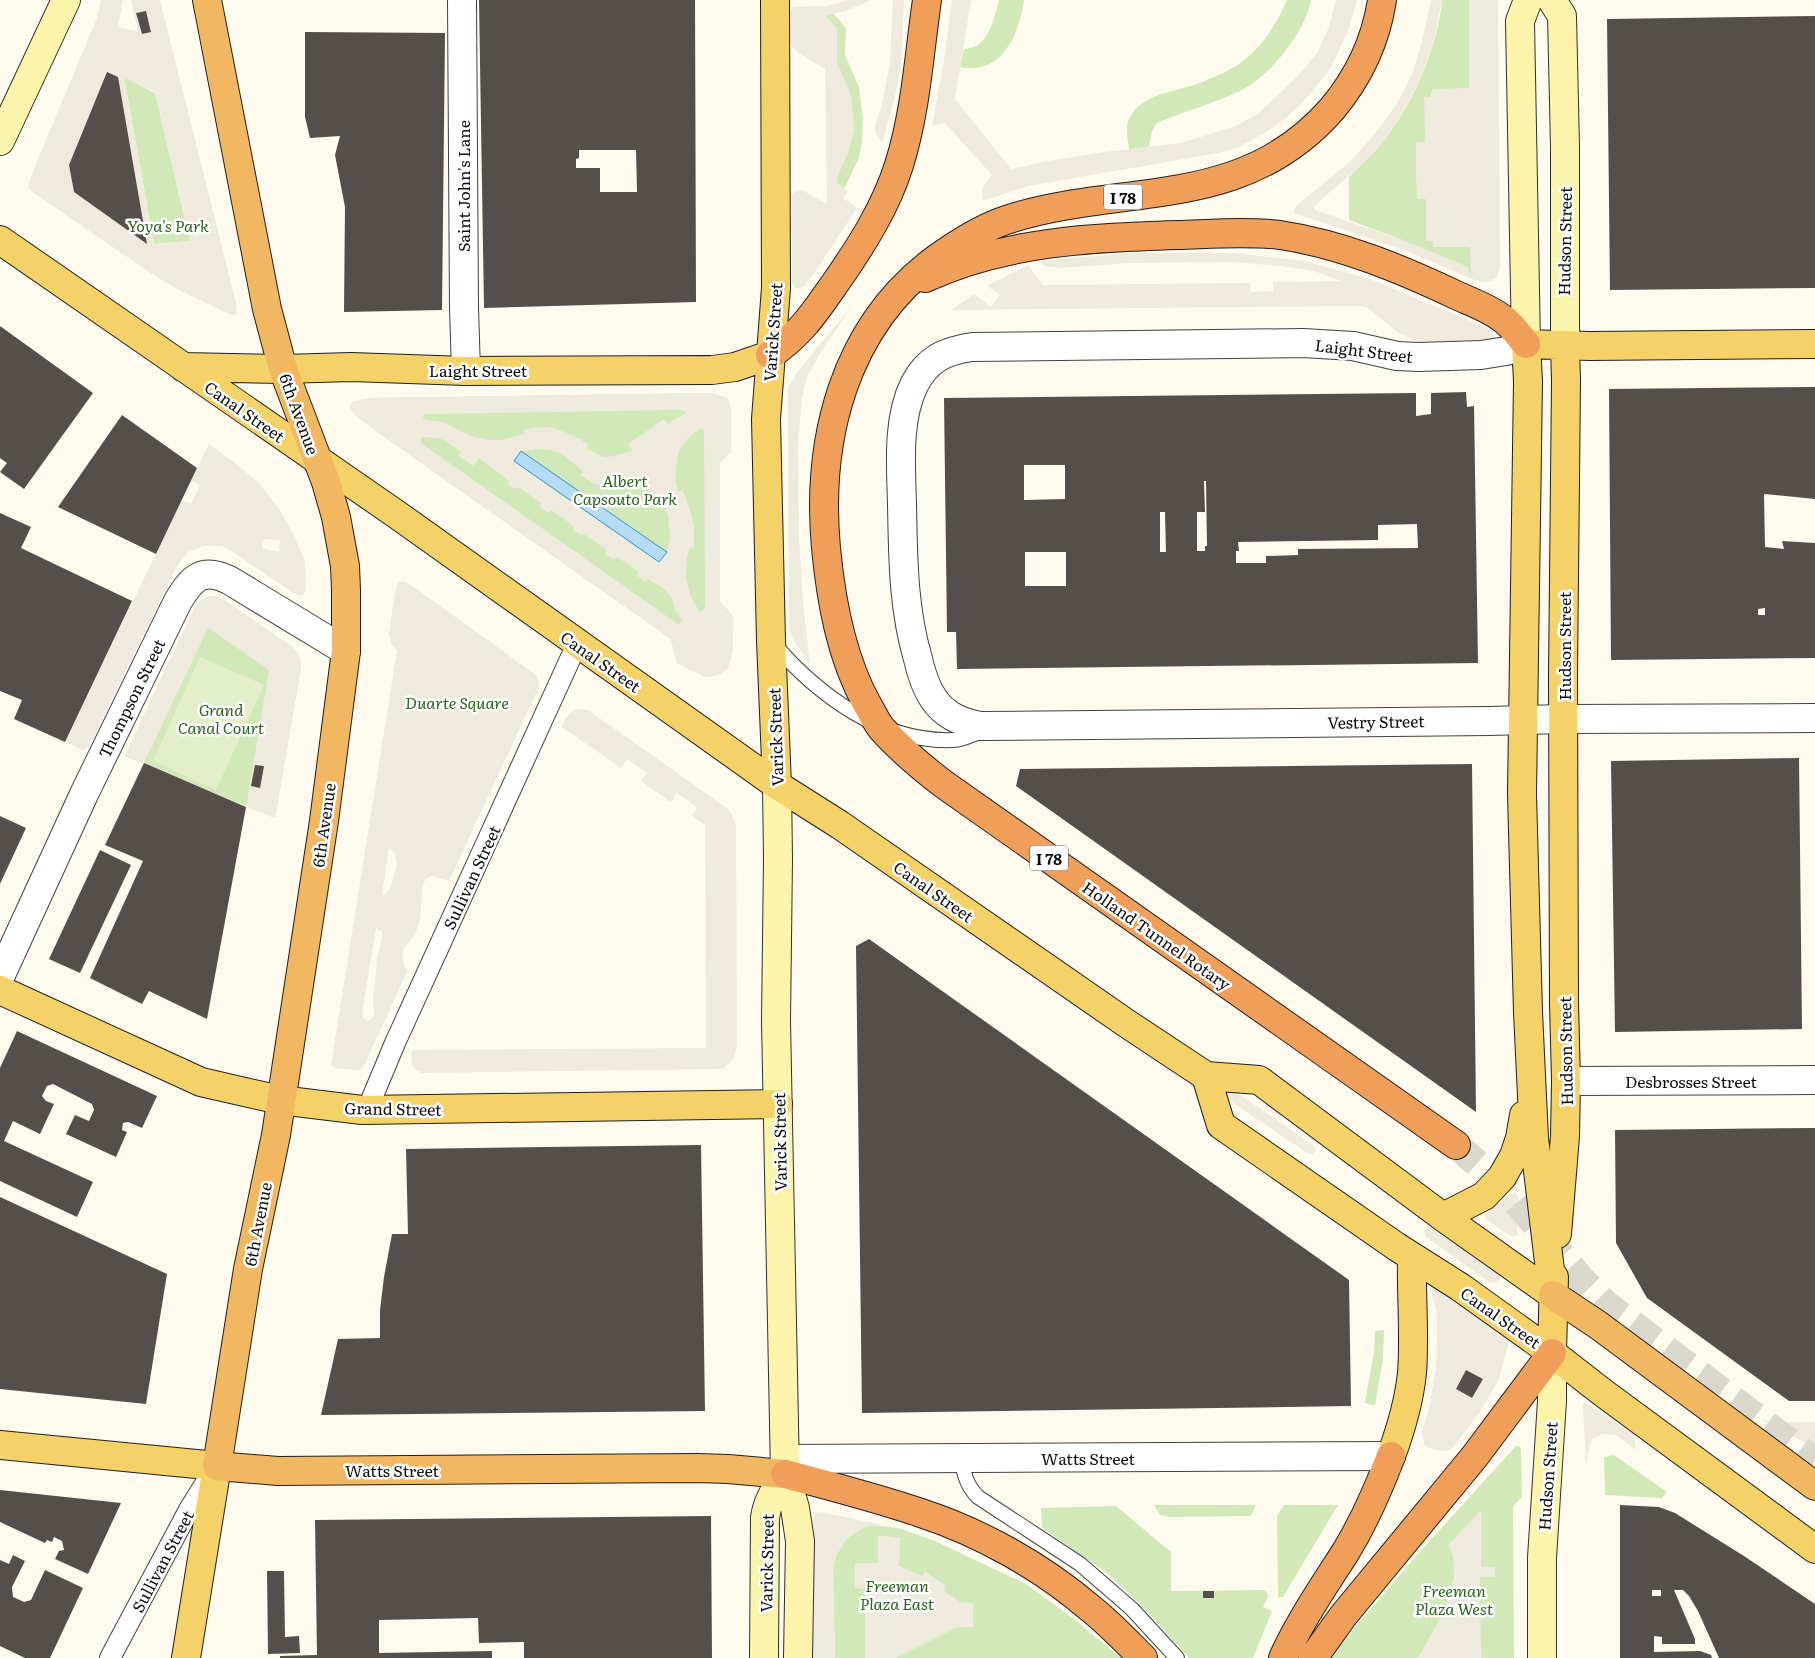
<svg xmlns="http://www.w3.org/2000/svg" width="1815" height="1658" viewBox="0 0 1815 1658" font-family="Literata,serif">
<rect width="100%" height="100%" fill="#fefbee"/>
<path fill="#d1e8b8" d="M999 0H1024C1019 34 1002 76 960 67L964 49C989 48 993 21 999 0Z
M1287 0H1311C1305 33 1270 76 1240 91 1213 104 1184 111 1157 123L1152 131 1149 147 1129 149C1128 140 1125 129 1129 119 1140 95 1172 92 1194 85 1208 80 1224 73 1236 66 1260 51 1276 25 1287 0Z
M1442 0H1469V89L1432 90 1425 142 1416 143 1417 198H1426V241H1433V247H1471L1472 279 1467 267 1400 239 1349 220V177C1361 164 1375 152 1386 138 1415 99 1437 49 1442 0Z
M834 14 846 28 845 55 859 87 863 119 862 143 858 160 844 189 838 184 836 178 849 150 842 74 837 64V29L824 15Z
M124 77 155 93 190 241 154 244Z
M710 393 727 398 731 408V451L720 463V602C724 607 731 612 733 618 734 623 733 629 733 634 733 655 732 679 704 676L677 663 671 639 379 433 355 415 350 407 352 402 370 398Z
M214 596 221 598 291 646C298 653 300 657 301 667L275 818 125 756 196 605 206 597Z
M1384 1330 1383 1359 1375 1405 1365 1403 1374 1352 1375 1331Z
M1516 1446H1520L1521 1449 1522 1497 1513 1506 1514 1658H1329L1417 1555Z
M1614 1455 1667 1492 1662 1498 1605 1495 1604 1457Z
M1154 1505H1256L1251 1515 1248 1516 1170 1517 1160 1515Z
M1284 1505H1338L1283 1597H1278L1277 1516Z
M1116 1506 1171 1552V1591L1264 1590 1267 1592 1268 1597 1263 1607 1272 1611 1253 1658H1189L1142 1606 1107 1573 1042 1528 1041 1508Z
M871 1525 898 1528 935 1541 1026 1584 1074 1619 1121 1658H835L833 1570C836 1546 848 1533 871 1525Z"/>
<path fill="#e2efca" d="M200 657 264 685 216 790 153 761Z"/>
<path fill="#eeeadd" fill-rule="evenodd" d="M101 0H123L118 27 138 32 131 0H160L236 303 237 314 232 315 225 312 175 288 152 274 31 191 28 187 31 176 97 18ZM146 11 151 32 142 34 137 13ZM107 72 146 243 74 192 69 165ZM124 78 155 92 190 241 154 244Z
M848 0H871L843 12 825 16 837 29V64L850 92 853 110 854 130 849 150 837 178 838 184 848 191 843 198 857 208 813 275 804 286 797 289 794 286 792 282V195L794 192 802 190 827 204 825 69 796 51 791 45 790 12 792 8 795 7 827 6Z
M893 0H904L901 65 895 96 882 143 875 133V125L882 104 890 63Z
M952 0H971L955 99 1011 169 1048 161 1104 152 1181 143 1236 126 1259 113 1299 75 1317 53 1329 27 1336 0H1357L1348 31 1338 53 1328 72 1301 104 1288 116 1265 133 1236 148 1218 153 1028 186 983 201 982 195 983 187 992 175 945 123 932 126 945 54Z
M1431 0H1442L1433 44 1420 80 1403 112 1385 139 1365 161 1313 207 1315 210 1400 239 1467 267 1471 276 1470 247H1433V241H1426V199H1417L1416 143 1425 142 1424 97H1432V89L1469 88V0H1498L1500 268 1496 278 1488 282H1482L1472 279 1407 251 1294 213V209L1297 205 1351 161 1378 130 1398 102 1413 72 1422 42Z
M1129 253H1233L1305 261 1370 279 1490 329 1495 335 1494 338 1490 340 1422 342 1413 340 1397 332 1372 311 1366 307 1358 306 951 310 974 294 991 307 1000 295 987 286 1028 265 1043 285 1250 283 1251 292 1273 291V282L1341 281 1314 271 1281 266 1233 262 1131 263 1061 268 1044 266 1040 261Z
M852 306 819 355 806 379 802 398 798 443 799 535 803 603 810 664 793 639 789 629 788 387 798 371Z
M710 393 727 398 731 408V451L720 463V602L731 615 733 619V649L728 668 718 675 709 677 704 676 677 663 671 639 379 433 355 415 350 407 352 402 370 398ZM682 410 686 413 668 424 664 419 628 444 632 450 615 456 604 457 586 448 588 445 580 439 560 430 548 427 533 428 524 430 525 433 514 437 500 440H488L471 436 442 422 423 419 424 414ZM701 428 704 431 705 608 700 612 691 597 686 578 687 557 690 547 694 548V525L686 498 682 490 678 492 675 476 678 454 683 445 688 438ZM421 437 437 438 444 440 461 452 459 456 473 466 479 458 509 481 507 484 515 489 518 487 541 503 540 507 548 513 551 510 575 527 573 530 582 536 584 534 607 550 605 554 614 560 617 557 639 572 637 576 646 582 648 579 666 590 672 599 676 612 683 621 678 624 421 443ZM542 449 552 450 562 454 584 472 581 475 592 483 608 488H622L621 484H637L645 486 655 494 664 506 668 516 670 536 667 552 659 562 514 462 521 451Z
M209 444 235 463 259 483 280 510 294 535 305 562 306 584 305 592 302 596 295 594 230 550 222 546H204L188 552 177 566 89 747 83 750 65 742 182 500 191 504 200 485 191 480ZM264 539 280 540 279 552 262 548Z
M403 581 408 583 536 675 539 682 538 689 449 881 432 876 426 879 423 884 420 919 415 935 404 948 402 954 405 968 408 970 364 1066 359 1070 345 1069 335 1068 331 1065 397 651 391 643 389 633 395 592 398 583ZM389 848 395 853 397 865 390 889 386 894 382 895ZM376 928 382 932V937L377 959 373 999 374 1015 371 1020 367 1021 363 1018 362 1013Z
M214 596 221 598 291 646 297 652 300 658 301 667 275 818 246 807 269 670 208 628 144 763 125 756 196 605 206 597ZM255 765 264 766 260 788 251 786Z
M581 709 588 710 728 809 732 815 736 826 737 1047 734 1058 724 1068 719 1069 422 1073 416 1070 412 1065 411 1056 413 1050 706 1048 705 825 692 816 697 807 677 793 671 802 641 781 647 773 627 759 621 768 562 727 564 720 574 710Z
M1227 1086 1313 1145 1316 1151 1312 1154 1307 1153 1223 1096Z
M1516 1192 1518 1198 1517 1235 1512 1237 1486 1219 1484 1214 1513 1193Z
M1428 1226H1434L1500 1273 1499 1280 1494 1283 1489 1282 1426 1237 1424 1231Z
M1434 1285 1508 1337 1509 1341 1499 1379 1480 1412 1454 1446 1450 1450 1443 1451 1429 1448 1424 1444 1422 1432 1429 1409 1436 1368 1437 1328 1436 1310 1430 1288ZM1466 1370 1483 1379 1472 1398 1456 1389Z
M1585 1402 1631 1432 1634 1436 1636 1450 1616 1435 1602 1434 1593 1438 1590 1443 1586 1466 1583 1406V1403Z
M1762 1419 1772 1422H1815V1447L1777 1429Z
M1481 1510V1567H1495V1577H1480L1481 1658H1418L1441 1617 1449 1597 1454 1576 1453 1555 1448 1545Z
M820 1512 883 1525H871L850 1535 835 1557 833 1571 835 1658H806L808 1584 813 1518 815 1513Z
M878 1535 900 1538 899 1566 922 1576 925 1571 946 1586 944 1591 960 1602 973 1603V1627H958L896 1658H865V1589L855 1588V1563H878Z"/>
<path fill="#b4dcf4" stroke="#3d91c9" d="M521 451 655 544 667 552 659 562 514 461Z"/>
<path fill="#554e4a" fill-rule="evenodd" d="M479 0H695L696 302 484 308ZM579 150H636L637 192H600V168H576V159L579 158Z
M146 11 151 32 142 34 136 13Z
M1815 16V288L1610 290 1607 19Z
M305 32 445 33 442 310 344 312 345 207 335 155 340 136 310 138 305 117Z
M107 72 118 77 147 244 74 192 69 165Z
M0 326 93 393 24 489 0 472 7 463 0 458Z
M1815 387V499L1764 494 1765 547 1784 549 1782 541 1815 543V658L1611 660 1609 389ZM1765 608V615H1758V609Z
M1466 392 1467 407 1474 406 1478 663 957 669 956 632H947L944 398 1416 393V416L1431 414V393ZM1024 465H1065V499L1024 500ZM1204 481H1206L1207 546H1205V551H1197V512H1205ZM1160 512H1165L1166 552H1160ZM1417 524 1418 548 1298 549V555L1266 556V563H1236V551H1239L1238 542 1378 540V525ZM1025 552H1066V586H1025Z
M122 415 197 468 156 554 58 507Z
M0 513 31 527 21 548 132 601 65 742 14 719 22 700 0 691Z
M1799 758 1802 1029 1615 1032 1611 761Z
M144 763 246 807 207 1019 149 991 142 1004 90 978 143 861 105 845Z
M1472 764 1476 1112 1016 786 1020 769Z
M255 765 264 766 260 788 251 786Z
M0 816 26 828 0 884Z
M100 850 131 865 80 973 49 959Z
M869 939 1349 1280 1351 1406 862 1413 856 946Z
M17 1031 157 1096 142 1128 128 1122 123 1123 122 1130 127 1132 116 1157 66 1134 75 1115 89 1121 94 1110 92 1104 53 1084 47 1086 42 1096 46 1101 54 1104 40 1134 13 1121 4 1141 93 1182 77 1217 0 1181V1068Z
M1815 1128V1401H1789L1647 1298 1616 1243 1615 1130Z
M701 1145 705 1411 321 1415 338 1339 380 1338V1310L384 1277 392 1234H408L406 1149Z
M0 1197 167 1274 146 1404 0 1389Z
M1466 1370 1483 1379 1472 1398 1456 1389Z
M0 1490 121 1503 88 1574 55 1559 59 1551 64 1550 62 1541 54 1537 52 1542 47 1540 45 1543 0 1522Z
M1620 1505 1659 1507 1675 1513 1744 1556 1815 1604V1658H1719L1698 1611 1689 1596 1683 1590H1674L1695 1639V1644H1662V1637L1654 1636V1652L1700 1651 1711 1655 1712 1658H1620ZM1652 1590H1661V1596H1652Z
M711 1516 712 1658H524V1642L479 1643 478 1618 379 1620V1653L492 1651V1658H280V1656L317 1655 315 1520Z
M13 1555 25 1561 12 1587 13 1597 24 1602 31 1600 45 1570 83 1588 50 1658H25L0 1646V1560L9 1564Z
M267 1571H284L285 1637 299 1636 300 1653 268 1654Z
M1203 1591H1214V1598H1203Z"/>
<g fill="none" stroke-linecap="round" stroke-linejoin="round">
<path stroke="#dad7cc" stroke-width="28" stroke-dasharray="28 14" stroke-linecap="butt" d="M1456 1145 1503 1186 1582 1280 1607 1305 1815 1461"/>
<defs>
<path id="service" d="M774 644C818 695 882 743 953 740 962 740 973 734 982 731
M962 1458C963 1474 967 1486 978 1497L1080 1564 1132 1609 1177 1658"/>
<path id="pedestrian" d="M367 1110 395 1043 577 644
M110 1658 190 1508 213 1471"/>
<path id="minor" d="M462 0 464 308 466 371
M1526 344 1506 351 1481 355 1419 357 1397 356 1353 346 1303 343 972 347C945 351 927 359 914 385 897 420 901 466 902 504 903 557 903 608 918 659 921 672 925 686 933 698 944 715 960 722 980 726L1489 721 1564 719 1815 718
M0 977 85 792 178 601C192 578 202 567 229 580L346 651
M1566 1081 1815 1080
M786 1459 1391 1456"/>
<path id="secondary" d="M1552 0 1562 16 1565 147V345
M0 141 66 0
M1526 344 1520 21 1528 0
M777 785 778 859 776 1021 785 1474 795 1508 800 1541 798 1658
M764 1658 765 1518C767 1501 776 1489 785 1474
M1542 1658V1558L1552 1401V1353"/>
<path id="primary" d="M775 0 776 288 766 419 771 641 777 785
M0 240 396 514 777 785 840 825 1126 1023 1206 1076 1259 1080 1443 1217 1553 1295
M183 367 283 369 351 367 466 371 712 370 735 367 770 355
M0 990 201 1082 280 1100 362 1110 778 1104
M1206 1076 1221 1125 1397 1247 1460 1287 1552 1353 1602 1392 1815 1549
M1443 1217 1484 1196 1502 1177 1514 1156 1520 1138 1524 1115
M1557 1234 1565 1136 1566 1081 1564 1003 1563 675 1566 381 1565 345
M1553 1295 1534 1138 1528 1012 1522 794 1528 381 1526 344 1590 346 1815 344
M1552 1353 1554 1277
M0 1445 217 1466 186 1658
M1391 1456C1401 1429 1409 1402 1412 1373 1415 1337 1411 1294 1412 1257"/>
<path id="trunk" d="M207 0 267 309 283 369 326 482 336 517 345 566 346 590V651L324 821 276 1135 248 1269 217 1466 278 1471 697 1468 728 1469 785 1474
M1553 1295 1598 1325 1815 1486"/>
<path id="motorway" d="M1382 0C1376 40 1358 78 1332 109 1241 213 1123 182 1006 220 980 229 958 243 936 259 844 327 816 439 826 548 831 601 841 657 867 704 872 712 876 722 882 729 900 749 920 766 942 783L1456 1145
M925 278C1006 241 1091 238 1178 235 1211 234 1247 231 1280 235 1341 244 1401 269 1456 295 1471 302 1489 308 1503 319 1512 325 1519 336 1526 344
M770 355C801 334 815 312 836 282 861 246 886 207 899 165 916 111 919 55 927 0
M785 1474C831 1486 877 1498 921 1513 982 1533 1042 1567 1090 1608 1109 1623 1126 1641 1143 1658
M1283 1658C1300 1621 1323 1587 1345 1553 1364 1522 1378 1490 1391 1456
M1313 1658 1343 1616 1475 1456 1552 1353"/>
</defs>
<use href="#service" stroke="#404040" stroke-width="16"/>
<use href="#pedestrian" stroke="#404040" stroke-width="22"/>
<use href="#minor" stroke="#404040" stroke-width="30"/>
<use href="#secondary" stroke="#2f2f2f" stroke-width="30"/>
<use href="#primary" stroke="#1e1e1e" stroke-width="30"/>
<use href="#trunk" stroke="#1e1e1e" stroke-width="30"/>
<use href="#motorway" stroke="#1e1e1e" stroke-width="30"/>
<use href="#service" stroke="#fff" stroke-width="14"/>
<use href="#pedestrian" stroke="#fff" stroke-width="20"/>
<use href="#minor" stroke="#fff" stroke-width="28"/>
<use href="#secondary" stroke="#fcf4ab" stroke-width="28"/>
<use href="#primary" stroke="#f4d268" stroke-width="28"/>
<use href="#trunk" stroke="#f2b861" stroke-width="28"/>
<use href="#motorway" stroke="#f09f5a" stroke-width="28"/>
</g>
<g text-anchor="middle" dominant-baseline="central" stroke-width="5" stroke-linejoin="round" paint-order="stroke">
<g fill="#fff" stroke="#565656" stroke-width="1">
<rect x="1104" y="184.5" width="38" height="25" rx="4"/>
<rect x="1030" y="845.5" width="38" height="25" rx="4"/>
</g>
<g font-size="15" font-weight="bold" fill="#0d0d0d">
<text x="1123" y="197">I 78</text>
<text x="1049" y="858">I 78</text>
</g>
<g font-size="16" fill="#0d0d0d" stroke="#fff">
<text transform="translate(463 186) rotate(-90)">Saint John's Lane</text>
<text transform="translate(1564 241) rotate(-89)">Hudson Street</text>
<text transform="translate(772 332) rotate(-86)">Varick Street</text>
<text transform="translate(1364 350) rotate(7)">Laight Street</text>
<text x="478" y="370">Laight Street</text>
<text transform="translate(245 411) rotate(35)">Canal Street</text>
<text transform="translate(300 414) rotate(70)">6th Avenue</text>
<text transform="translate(1564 646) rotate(-90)">Hudson Street</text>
<text transform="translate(601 661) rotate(35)">Canal Street</text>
<text transform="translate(131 698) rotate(-64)">Thompson Street</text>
<text transform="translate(1376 721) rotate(-1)">Vestry Street</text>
<text transform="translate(775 737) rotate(-92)">Varick Street</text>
<text transform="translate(323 825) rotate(-82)">6th Avenue</text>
<text transform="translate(471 877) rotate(-65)">Sullivan Street</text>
<text transform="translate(934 891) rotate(35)">Canal Street</text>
<text transform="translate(1157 935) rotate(35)">Holland Tunnel Rotary</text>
<text transform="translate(1565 1051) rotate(-91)">Hudson Street</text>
<text x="1691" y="1081">Desbrosses Street</text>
<text transform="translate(393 1108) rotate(1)">Grand Street</text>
<text transform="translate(779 1142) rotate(-91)">Varick Street</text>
<text transform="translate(257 1224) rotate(-79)">6th Avenue</text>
<text transform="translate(1501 1317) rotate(35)">Canal Street</text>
<text x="1088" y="1458">Watts Street</text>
<text x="392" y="1470">Watts Street</text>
<text transform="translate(1547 1476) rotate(-86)">Hudson Street</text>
<text transform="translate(162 1561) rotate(-62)">Sullivan Street</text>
<text transform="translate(766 1563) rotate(-89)">Varick Street</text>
</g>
<g font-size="16" font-style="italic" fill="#2d631f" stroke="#fff">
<text x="168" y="225">Yoya's Park</text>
<text x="625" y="480">Albert<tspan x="625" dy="18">Capsouto Park</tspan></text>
<text x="457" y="702">Duarte Square</text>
<text x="221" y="709">Grand<tspan x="221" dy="18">Canal Court</tspan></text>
<text x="897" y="1585">Freeman<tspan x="897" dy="18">Plaza East</tspan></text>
<text x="1454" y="1590">Freeman<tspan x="1454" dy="18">Plaza West</tspan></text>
</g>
</g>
</svg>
